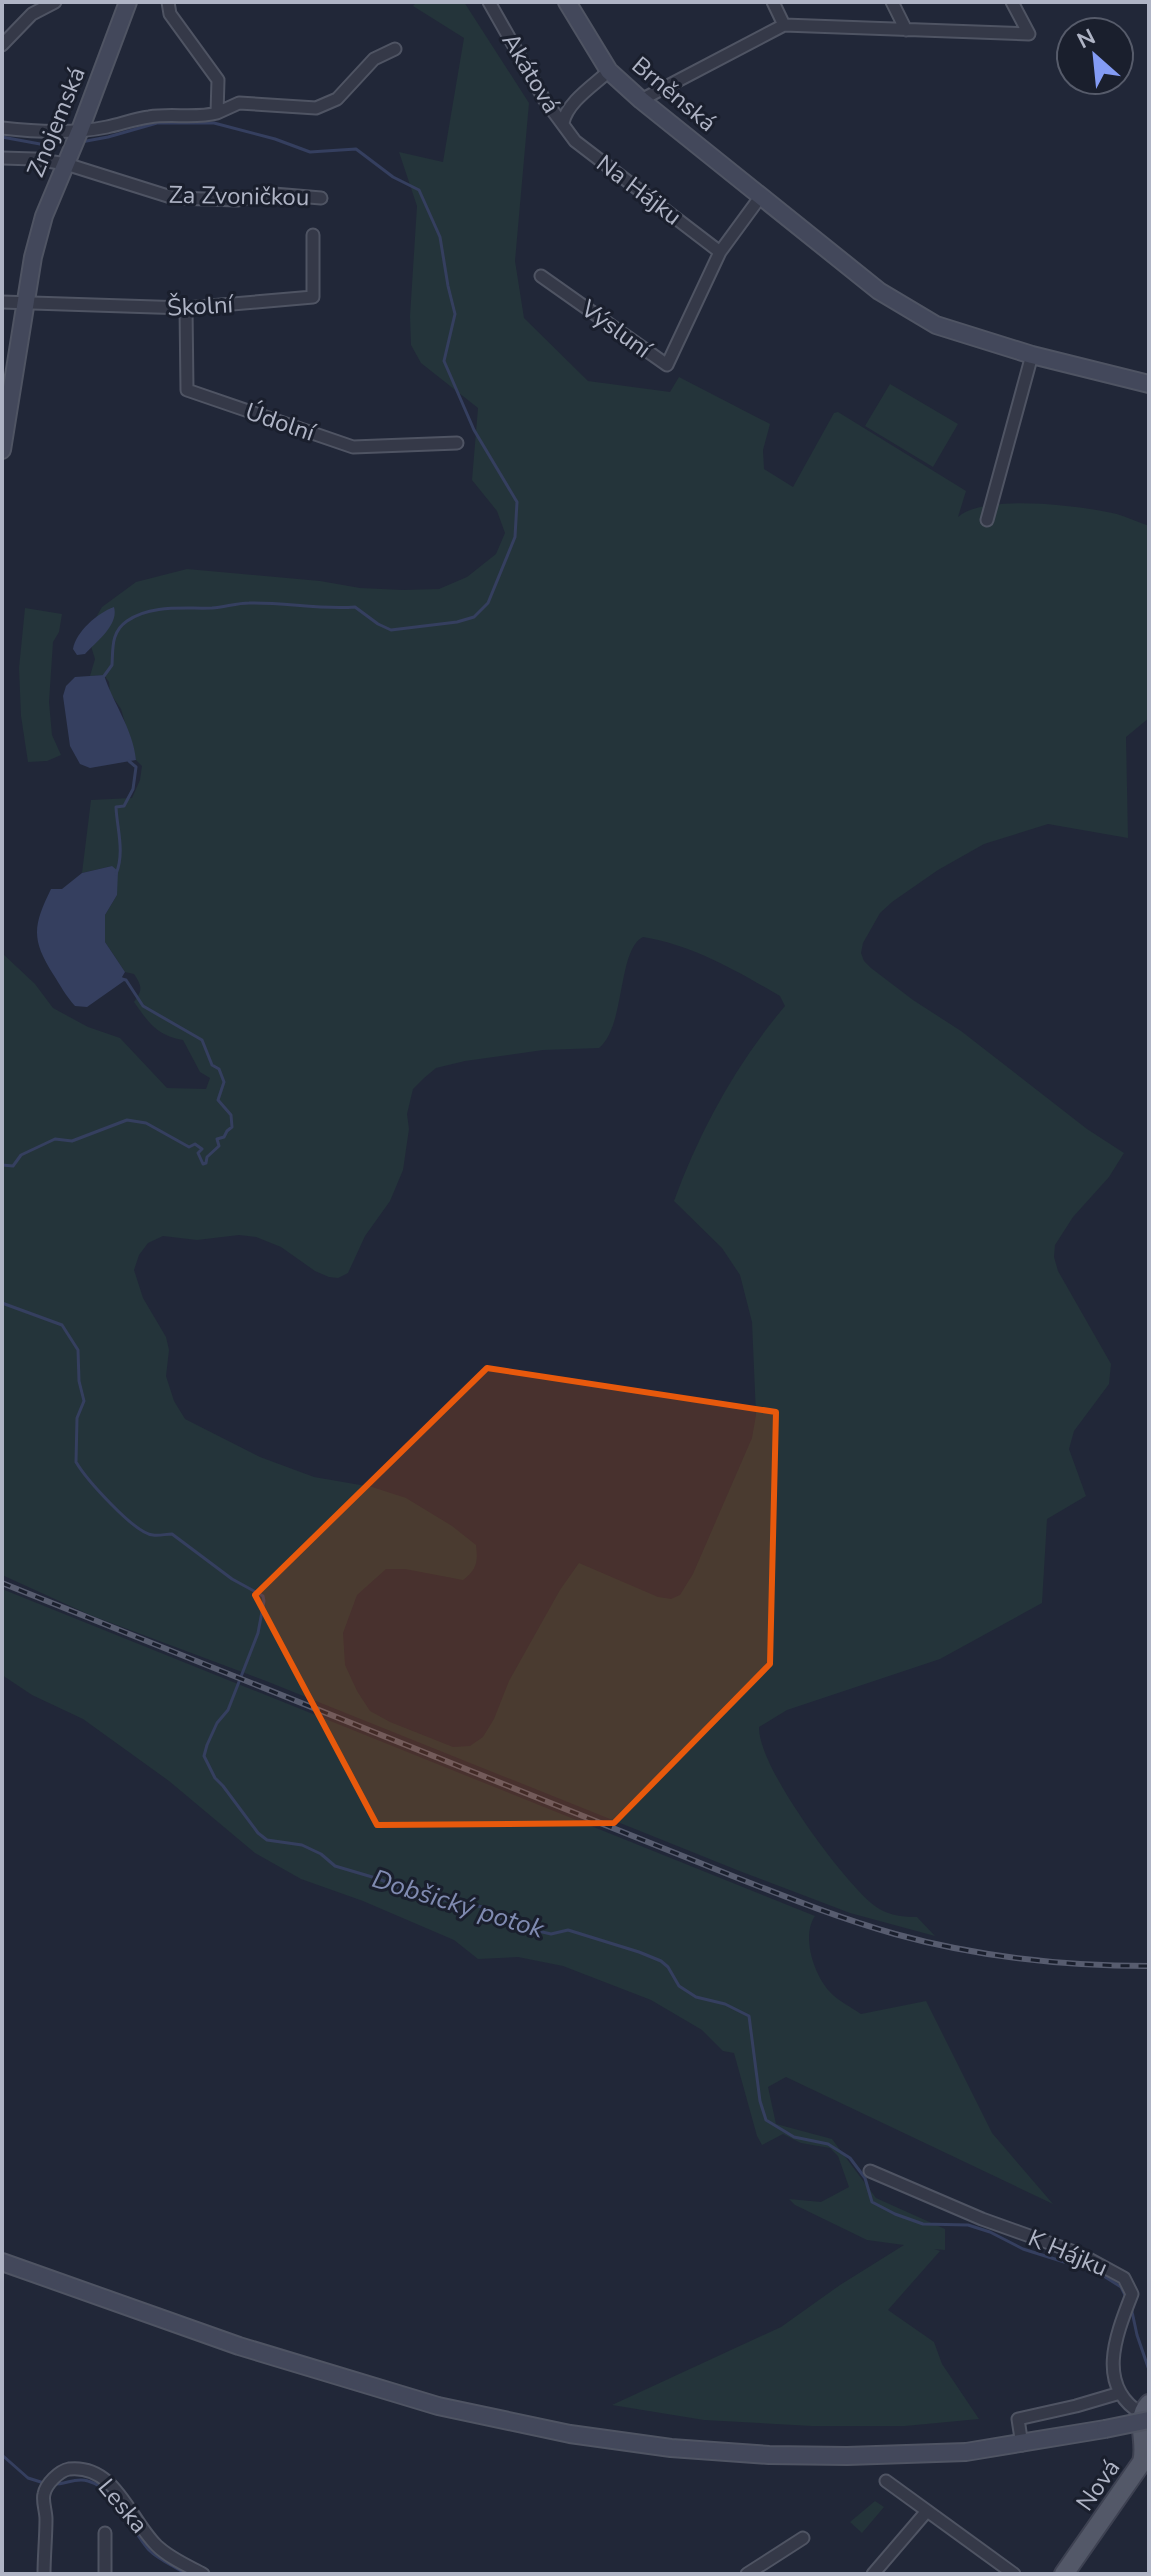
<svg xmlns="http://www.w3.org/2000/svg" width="1151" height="2576" viewBox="0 0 1151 2576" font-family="'Nunito Sans',sans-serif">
<rect width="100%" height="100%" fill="#212738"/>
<path fill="#24343a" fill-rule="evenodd" d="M417 2H464L529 103 515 261 524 318 588 381 670 392 679 377 770 424 763 450 764 469 793 487 834 413 838 412 966 491 958 517C984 494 1073 505 1107 512 1121 514 1135 521 1149 526V718L1126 737 1128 838 1048 824 984 844 938 870 892 902 880 913 863 943 861 953 864 961 871 968 913 1000 961 1031 1087 1129 1124 1153 1109 1177 1073 1217 1055 1245 1054 1257 1058 1271 1111 1364 1109 1384 1074 1431 1069 1449 1086 1496 1047 1519 1042 1603 940 1659 787 1710 759 1727C758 1767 840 1876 871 1903 885 1915 900 1917 917 1917L935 1936 850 1913 742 1872 266 1681 90 1615 2 1575V953L35 984 53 1008 88 1027 120 1038 167 1088 206 1089 210 1078 200 1072 183 1040C156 1035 149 1023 134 1002 143 990 142 986 134 974L125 972 105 942V915L117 895 112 866 82 873 91 800 132 798 140 780 142 766 136 760 121 709 110 693 109 682 104 675 90 676 95 659 87 633 102 607 136 582 187 569 320 581 360 588 403 590 439 589 467 577 496 554 505 533 497 511 472 480 478 408 421 363 411 345 410 316 417 206 399 152 443 162 464 38 413 6ZM643 937C693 945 737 971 780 996L785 1006C736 1064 700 1130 674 1201L722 1248 740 1275 752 1322 756 1415 752 1438 693 1574 680 1595 671 1599 658 1597 579 1563 560 1590 509 1681 494 1719 483 1737 470 1746 453 1747 390 1722 370 1711 357 1691 345 1665 343 1633 357 1595 386 1569H405L463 1580C477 1569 478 1562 476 1545L452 1526 406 1498 372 1487 314 1477 260 1457 185 1419 174 1401 166 1376 169 1350 166 1337 143 1298 134 1270 139 1255 148 1243 163 1236 197 1240 239 1235 256 1237 281 1247 315 1271 329 1277 338 1278 348 1273 365 1236 390 1201 403 1170 409 1129 407 1114 413 1089 424 1078 436 1068 465 1061 543 1050 599 1048C626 1026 617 950 643 937Z
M890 384 958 424 933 467 865 426Z
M25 608 62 614 59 632 53 642 49 702 52 735 61 755 47 761 28 762 21 716 19 668Z
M2 1589 815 1916C801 1936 814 1975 830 1992 838 2001 851 2007 861 2014L926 2001 992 2133 1053 2204 786 2077 768 2087 776 2124 832 2139 876 2198 945 2229V2250L934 2249 940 2251 888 2310 934 2342 942 2364 979 2419 905 2426H812L704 2420 612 2405 781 2327 840 2285 904 2245 867 2240 795 2205 789 2199 821 2202 849 2187 838 2156 830 2148 801 2143 783 2134 762 2145 757 2136 734 2053 723 2051 702 2030 651 2000 563 1966 518 1957 478 1959 454 1940 363 1901 301 1879 255 1853 169 1781 83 1719 32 1695 2 1675Z
M875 2501 884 2507 862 2533 850 2522Z"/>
<path fill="#353f5f" d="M114 607C119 625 97 641 85 654L77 655 73 649C76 632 97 613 114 607Z
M104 675C113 703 133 729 136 760L90 768 80 764 70 746 63 696 66 686 75 677Z
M112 866 118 871 117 895 105 915V942L125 972 122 977 124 981 87 1007 75 1006C66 996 60 985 53 974 31 939 33 926 51 889H62L82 873Z"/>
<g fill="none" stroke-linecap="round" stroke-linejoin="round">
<path stroke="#353f5f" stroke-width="3" d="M2 137 40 144 69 143
M81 142 108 137 157 123H214L275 139 310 152 356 149 393 177 419 190 440 237 448 286 455 314 444 361 474 430 517 502 515 537 488 603 474 617 457 622 391 630 378 624 355 607C319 610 285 602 249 603 237 603 225 607 212 608 185 609 151 604 127 621 111 632 113 648 112 665L104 676
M116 874C125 852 117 829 116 807L124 806 133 789 136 767 129 761
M2 1165 13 1166 21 1155 55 1139 72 1141 127 1120 146 1123 189 1147 195 1144 202 1149 198 1153 203 1164 206 1163 207 1157 219 1146 217 1139 224 1137 227 1131 232 1127 231 1115 218 1100 224 1082 219 1069 212 1065 202 1040 143 1006 126 980 122 979
M2 1303 62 1325 78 1350 79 1381 84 1401 77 1418 76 1462C86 1479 135 1534 153 1535 159 1536 166 1534 172 1534L232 1579 263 1596 264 1601 258 1633 228 1710 217 1723 207 1745 204 1756 215 1778 223 1786 258 1833 267 1840 302 1845 321 1854 335 1866 379 1879 423 1898 463 1902 482 1907 512 1925 551 1934 568 1930 639 1952 661 1961 668 1967 679 1986 696 1997 725 2004 749 2016 760 2101 766 2120 794 2137 828 2144 850 2158 865 2178 872 2202 895 2214 923 2224 968 2225 990 2232 1023 2249 1099 2273 1121 2287 1126 2297
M1131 2307 1137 2335 1149 2370
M2 2455 28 2478 44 2483
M52 2484C65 2485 75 2477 88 2481 115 2488 131 2530 149 2550 159 2560 174 2566 186 2574"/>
<defs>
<path id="minor" d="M168 2 170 14 218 80 217 113 239 103 316 108 337 99 374 59 395 49
M489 2 544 99 575 141 720 252
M892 2 906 30
M784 25 1029 34 1012 2
M2 45 32 14 55 2
M641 100 784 25 773 2
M563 123C567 102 594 85 609 71
M2 128C36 132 73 134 107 127 121 124 135 119 149 117 172 113 195 119 217 113
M2 158 35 159 66 164 174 198 237 200 274 194 321 198
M541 276 667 365 720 252 761 196
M2 302 186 308 313 297V235
M186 308 187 390 353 447 457 443
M987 520 1032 355
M870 2171 982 2219 1080 2254 1124 2278 1132 2294C1116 2335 1095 2386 1142 2414
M1022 2445 1018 2419 1076 2406 1120 2393
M886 2481 1014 2574
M105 2533V2574
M44 2574C44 2556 46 2537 46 2519 46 2511 42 2501 44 2494 46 2484 59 2471 69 2469 115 2464 129 2518 156 2545 169 2558 188 2566 203 2574
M747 2574 803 2538
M873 2574 927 2511"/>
<path id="secondary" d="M567 2 609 71 641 100 879 291 936 325 1032 355 1149 384
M2 450 33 257 44 216 80 130 128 2
M2 2262 239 2346 438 2406 570 2434 671 2448 769 2455 847 2456 966 2452 1105 2429"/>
<path id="primary" d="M1064 2574 1142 2462C1148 2442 1134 2421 1149 2404"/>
</defs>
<use href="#minor" stroke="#4f5463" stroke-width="15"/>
<use href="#secondary" stroke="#4f5463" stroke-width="20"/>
<use href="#primary" stroke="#3e4252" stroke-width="22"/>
<use href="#minor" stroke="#353948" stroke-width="11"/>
<use href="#secondary" stroke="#43485b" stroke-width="16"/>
<use href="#primary" stroke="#535868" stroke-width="18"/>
<defs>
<path id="rail" d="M2 1583 740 1879C791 1899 842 1919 895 1934 978 1957 1063 1966 1149 1966"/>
</defs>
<use href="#rail" stroke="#575c6f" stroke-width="6"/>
<use href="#rail" stroke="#1a1f2d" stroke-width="3" stroke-dasharray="9" stroke-linecap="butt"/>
<defs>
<path id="secondary-bridge" d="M1105 2429 1149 2420"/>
</defs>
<use href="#secondary-bridge" stroke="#4f5463" stroke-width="20" stroke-linecap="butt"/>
<use href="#secondary-bridge" stroke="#43485b" stroke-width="16"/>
</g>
<path fill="#e8590c" fill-opacity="0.2" stroke="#e8590c" stroke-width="6" stroke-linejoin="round" d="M487 1368 776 1412 770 1664 614 1823 377 1825 255 1595Z"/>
<g text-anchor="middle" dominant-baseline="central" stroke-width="6" stroke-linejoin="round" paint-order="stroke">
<g font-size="24" fill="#afb4c5" stroke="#1a1f2d">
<text transform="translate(531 73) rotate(59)">Akátová</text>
<text transform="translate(674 94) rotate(40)">Brněnská</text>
<text transform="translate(56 122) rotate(-68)">Znojemská</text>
<text transform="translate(639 190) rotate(37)">Na Hájku</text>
<text transform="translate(239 196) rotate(1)">Za Zvoničkou</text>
<text transform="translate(200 306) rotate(-3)">Školní</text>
<text transform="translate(616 329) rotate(36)">Výsluní</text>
<text transform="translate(280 422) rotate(19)">Údolní</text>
<text transform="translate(1068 2253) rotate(23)">K Hájku</text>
<text transform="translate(1098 2485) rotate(-55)">Nová</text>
<text transform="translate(123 2506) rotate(50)">Leska</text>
</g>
<g font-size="26" font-style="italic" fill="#808bb1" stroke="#1a1f2d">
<text transform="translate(458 1904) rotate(17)">Dobšický potok</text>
</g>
</g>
<rect width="1151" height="2576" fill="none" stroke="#afb4c5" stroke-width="8"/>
<g transform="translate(1095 56) rotate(333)"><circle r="38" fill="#1a1f2d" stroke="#565b6a" stroke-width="2"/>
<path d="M0-6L14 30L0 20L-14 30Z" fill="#849cf5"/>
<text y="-12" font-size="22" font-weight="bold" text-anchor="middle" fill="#afb4c5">N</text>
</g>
</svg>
